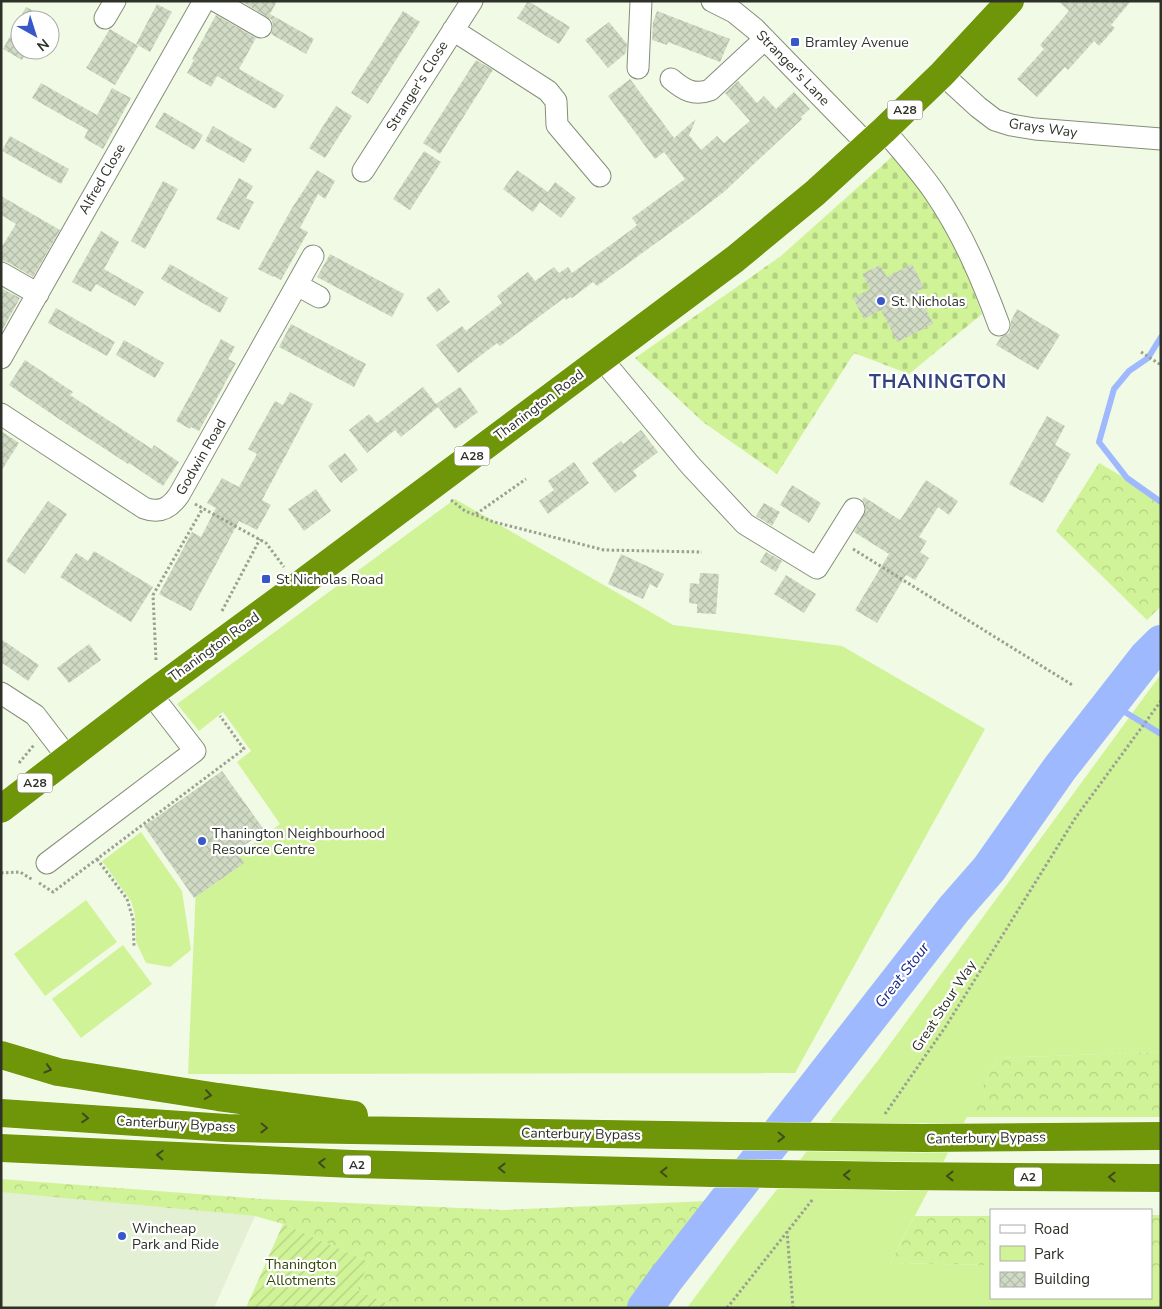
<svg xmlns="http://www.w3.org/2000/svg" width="1162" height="1309" viewBox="0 0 1162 1309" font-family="'Nunito Sans',sans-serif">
<defs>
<pattern id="forest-crowns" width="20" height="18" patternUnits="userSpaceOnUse" patternTransform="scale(1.25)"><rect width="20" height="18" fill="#d0f397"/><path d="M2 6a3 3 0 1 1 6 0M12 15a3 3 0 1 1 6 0" fill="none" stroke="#b3d182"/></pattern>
<pattern id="cemetery-stones" width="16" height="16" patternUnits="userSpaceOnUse" patternTransform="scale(1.25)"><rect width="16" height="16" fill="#d0f397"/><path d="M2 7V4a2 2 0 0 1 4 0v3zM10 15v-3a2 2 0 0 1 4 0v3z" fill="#b3d182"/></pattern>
<pattern id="garden-furrows" width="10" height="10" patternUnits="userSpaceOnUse" patternTransform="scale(1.25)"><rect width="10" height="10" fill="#d0f397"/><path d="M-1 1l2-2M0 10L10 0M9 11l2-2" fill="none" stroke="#b3d182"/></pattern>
<pattern id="building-cross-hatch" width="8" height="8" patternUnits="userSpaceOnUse" patternTransform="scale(1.25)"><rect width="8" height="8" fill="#d0dac4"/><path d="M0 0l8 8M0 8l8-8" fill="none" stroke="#b3bca8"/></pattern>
</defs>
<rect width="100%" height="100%" fill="#f0fae4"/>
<path fill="#e4f0d3" d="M1 1192H11L255 1216 214 1308H1Z"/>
<path fill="#d0f397" d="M455 499 673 625 842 646 985 729 795 1073 188 1074 196 886 280 824 237 762 251 751 223 712 199 731 177 704Z
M1161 674V1052L998 1058 890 1263 991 1265V1298H1151V1267H1161V1308H687L742 1234 879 1059Z
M141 832 182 891 191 950 170 967 146 963 136 942 135 915 131 901 102 861Z
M86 900 117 942 45 996 14 954Z
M123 945 152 984 81 1038 52 999Z"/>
<path fill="url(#forest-crowns)" d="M1099 463 1161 499V606L1147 620 1056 531Z
M1161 1052V1117H966L998 1058Z
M1 1179 262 1199 504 1210 708 1201 630 1308H397L357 1290 369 1262 283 1224 255 1216 1 1192Z
M1151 1215H1161V1267H1151Z
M915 1216H991V1265L890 1263Z"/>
<path fill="url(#cemetery-stones)" d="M895 154 952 234 982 314 909 374 854 353 777 474 703 422 635 358 781 256Z"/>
<path fill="url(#garden-furrows)" d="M283 1224 369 1262 357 1290 397 1308H246Z"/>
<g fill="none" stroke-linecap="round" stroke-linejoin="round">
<path stroke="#9fb9fe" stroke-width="6" d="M1161 337 1148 358 1129 371 1114 389 1099 442 1127 478 1161 502
M1110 703 1161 734"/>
<path stroke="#9fb9fe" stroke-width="36" d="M645 1308 665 1280 954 909 989 869 1060 768 1146 658 1161 643"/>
</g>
<path fill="url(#building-cross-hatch)" d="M241 1H277L270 14 314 39 306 54 271 34 273 27 272 20Z
M528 1 570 27 559 44 517 18Z
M1058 1H1131L1111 25 1115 28 1099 46 1094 41 1068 70 1065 67 1037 97 1017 79 1044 49 1040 45 1069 11Z
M157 4 172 12 150 52 136 44Z
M26 7 45 17 44 20H20V50H28L22 60 3 49Z
M403 11 420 22 368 104 351 93Z
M657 11 730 39 720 62 668 42 667 45 652 40 653 22Z
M216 15 256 38 239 69 284 95 275 109 217 76 211 87 187 73 194 60 192 59Z
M609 22 627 44 626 53 608 68 585 40Z
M110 29 138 46 115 85 86 68Z
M476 60 493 70 440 154 423 143Z
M630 79 674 138 696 119 689 135 701 150 717 136 724 143 750 121 725 93 738 81 757 103 764 96 776 109 794 92 810 109 801 117 802 119 725 191 689 219 597 286 593 282 572 298 570 297 566 300 564 298 500 346 497 343 458 373 436 345 462 326 466 331 502 303 497 296 528 272 535 281 554 267 559 273 568 267 572 273 631 230 637 225 632 218 685 179 664 152 655 159 608 96Z
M41 83 97 115 112 88 131 98 103 149 84 138 88 130 32 98Z
M336 106 352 116 325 158 309 148Z
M164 112 203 135 194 150 155 127Z
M213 126 252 149 244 163 205 141Z
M10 136 69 169 61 184 2 151Z
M424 151 441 162 410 210 393 199Z
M317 170 335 181 325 199 318 194 300 228 308 232 281 280 274 276 273 277 258 269 292 208Z
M517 170 548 192 555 182 576 198 561 218 540 202 533 212 503 189Z
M239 178 253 186 246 198 254 202 239 230 216 219Z
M163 181 178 189 145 249 131 241Z
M1 196 60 230 33 277 7 262 1 261V248L16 224 1 215Z
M101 231 119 242 104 269 144 292 135 306 96 284 91 292 72 282Z
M330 254 404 294 392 317 317 277Z
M170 264 228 298 220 313 161 279Z
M912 264 924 288 917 291 933 324 897 342 881 310 864 319 853 298 870 289 862 274 880 265 887 277Z
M1 288 20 298 1 332Z
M439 288 450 302 437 312 426 298Z
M56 308 115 342 107 356 48 323Z
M1017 309 1060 335 1038 370 996 345 1001 337 1009 333 1011 327V321Z
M291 324 366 364 354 387 279 347Z
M221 339 235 347 228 359 236 363 199 431 191 427 190 429 176 421Z
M124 340 164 363 155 378 116 355Z
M25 360 73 392 70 395 152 449 154 445 179 462 163 486 129 463 128 464 59 419 9 385Z
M423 387 436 404 460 387 478 412 455 429 438 407 401 437 395 430 367 453 349 430 369 414 377 423Z
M290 392 313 404 262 500 271 505 257 530 239 521 191 611 159 594 192 532 201 537 216 508 207 503 222 478 239 487 257 454 248 449 275 401 283 405Z
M1047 416 1065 426 1055 445 1071 454 1043 503 1009 484Z
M641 430 658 452 633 471 637 476 615 493 592 463 621 441 623 444Z
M1 431 19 443 1 471Z
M345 453 358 470 341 483 328 466Z
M574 462 589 483 548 514 539 501 554 490 548 481Z
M926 480 958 501 949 515 938 507 919 537 927 541 920 552 929 558 915 580 906 575 877 623 855 610 889 554 854 532 866 510 865 504 862 500 864 497 900 520Z
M792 485 821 503 809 523 780 505Z
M316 489 331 511 304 531 288 509Z
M48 501 67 514 25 574 6 561Z
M764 503 780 512 772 526 756 516Z
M94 551 153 587 131 622 60 577 76 553 88 561Z
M766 552 782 561 776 572 760 562Z
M621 554 664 574 657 588 650 584 643 599 608 584Z
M700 573 719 574 716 614 697 613V604L689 603 690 583 699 584Z
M786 575 816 594 804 613 774 594Z
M1 639 39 665 28 681 1 662Z
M89 644 101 660 69 683 57 668Z
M222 771 265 831 236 851 244 863 194 898 144 826Z"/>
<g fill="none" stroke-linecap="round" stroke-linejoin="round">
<defs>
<path id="minor" d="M216 1 261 27
M712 1 734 12 755 29 867 144
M105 18 115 1
M453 30 548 91 556 101 557 125 600 176
M638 68 641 1
M942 74 978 107 995 120 1011 125 1035 129 1161 139
M671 79C684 90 694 96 710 90L765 39
M884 130C902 151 920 171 935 193 963 234 982 279 999 325
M363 171 472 1
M1 273 38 294
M297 285 319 297
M1 358 204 1
M601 358 690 465 745 524 817 568 854 509
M1 414 144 508C160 514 170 508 179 495L313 256
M1 693 35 715 68 758
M47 863 195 751 151 694"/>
<path id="highway" d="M1 809 151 694 298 586 735 259 815 193 884 130 942 74 1010 1
M1 1055 58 1072 218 1097 354 1115
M1 1113 227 1128 732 1136
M923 1138 1161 1136
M1 1148 352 1164 713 1173
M896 1176 1161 1178"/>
</defs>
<use href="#minor" stroke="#858e79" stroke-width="23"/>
<use href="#highway" stroke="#fff" stroke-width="29"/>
<path stroke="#9aa191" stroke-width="3" stroke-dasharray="2.5 2.5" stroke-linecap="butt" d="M1141 352 1161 365
M451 500 465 511 494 522 604 550 702 552
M195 504 266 543 284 567
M476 514 526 479
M853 549 1074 686
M222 611 260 539
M156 660 153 595 203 508
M19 763 34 745
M97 859 127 899 133 919 134 946
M1 873 20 872 33 880
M39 883 53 892 244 749 220 716
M885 1114 946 1026 1076 817 1161 701
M787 1231 793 1308
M727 1308 813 1199"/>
<use href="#minor" stroke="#fff" stroke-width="21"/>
<use href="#highway" stroke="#6f9608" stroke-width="28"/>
<defs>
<path id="highway-bridge" d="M732 1136 923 1138
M713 1173 896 1176"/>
</defs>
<use href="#highway-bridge" stroke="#fff" stroke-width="29" stroke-linecap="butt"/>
<use href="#highway-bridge" stroke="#6f9608" stroke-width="28"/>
</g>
<defs><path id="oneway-chevron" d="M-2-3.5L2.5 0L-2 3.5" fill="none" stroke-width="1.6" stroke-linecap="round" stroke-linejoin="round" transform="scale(1.25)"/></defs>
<g stroke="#3e4a20">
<use href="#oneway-chevron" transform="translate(48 1069) rotate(17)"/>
<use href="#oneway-chevron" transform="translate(208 1095) rotate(9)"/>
<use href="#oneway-chevron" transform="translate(85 1118) rotate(4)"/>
<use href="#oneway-chevron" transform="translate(264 1128) rotate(1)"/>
<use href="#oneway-chevron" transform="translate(781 1137) rotate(1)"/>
<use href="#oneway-chevron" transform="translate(160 1155) rotate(-177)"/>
<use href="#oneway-chevron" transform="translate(322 1163) rotate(-177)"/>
<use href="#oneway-chevron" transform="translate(502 1168) rotate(-179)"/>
<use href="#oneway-chevron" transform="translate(664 1172) rotate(-179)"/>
<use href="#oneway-chevron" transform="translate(847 1175) rotate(-179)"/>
<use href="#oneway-chevron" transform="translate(950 1176) rotate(-180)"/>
<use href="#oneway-chevron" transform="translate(1112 1177) rotate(-180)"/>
</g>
<g fill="#3857c9" stroke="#fff" stroke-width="2">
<rect x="790" y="37" width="10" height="10" rx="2.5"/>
<circle cx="881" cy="301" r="5"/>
<rect x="261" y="574" width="10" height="10" rx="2.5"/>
<circle cx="202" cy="841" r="5"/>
<circle cx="122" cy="1236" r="5"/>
</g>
<g text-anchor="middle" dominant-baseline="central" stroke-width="4.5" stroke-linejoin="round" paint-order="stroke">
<g fill="#fff" stroke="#6c6f68" stroke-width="1">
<rect x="887.5" y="100.5" width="35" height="19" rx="4"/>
<rect x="454.5" y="446.5" width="35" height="19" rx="4"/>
<rect x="17.5" y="773.5" width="35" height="19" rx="4"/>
<rect x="343" y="1155.5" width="28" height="19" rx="4"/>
<rect x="1014" y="1167.5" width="28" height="19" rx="4"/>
</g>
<g font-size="12" font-weight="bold" fill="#2d3128">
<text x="905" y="110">A28</text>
<text x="472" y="456">A28</text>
<text x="35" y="783">A28</text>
<text x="357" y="1165">A2</text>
<text x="1028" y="1177">A2</text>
</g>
<g font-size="14" fill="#2d3128" stroke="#fff" text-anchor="start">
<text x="805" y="42">Bramley Avenue</text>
<text x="891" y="301">St. Nicholas</text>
<text x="276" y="579">St Nicholas Road</text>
<text x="212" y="833">Thanington Neighbourhood<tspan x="212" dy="16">Resource Centre</tspan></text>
<text x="132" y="1228">Wincheap<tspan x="132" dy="16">Park and Ride</tspan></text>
</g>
<g font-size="14" fill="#2d3128" stroke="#fff">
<text transform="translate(793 68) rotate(46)">Stranger's Lane</text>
<text transform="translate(417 86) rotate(-58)">Stranger's Close</text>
<text transform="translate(1043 128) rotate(8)">Grays Way</text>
<text transform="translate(102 179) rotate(-60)">Alfred Close</text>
<text transform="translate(539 405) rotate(-37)">Thanington Road</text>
<text transform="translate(201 457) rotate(-60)">Godwin Road</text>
<text transform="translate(214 647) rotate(-36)">Thanington Road</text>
<text transform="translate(944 1006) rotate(-57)">Great Stour Way</text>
<text transform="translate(176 1124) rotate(3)">Canterbury Bypass</text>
<text transform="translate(581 1134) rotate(1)">Canterbury Bypass</text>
<text transform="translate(986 1138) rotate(-1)">Canterbury Bypass</text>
</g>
<g font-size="14" fill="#314600" stroke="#fff">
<text x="301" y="1264">Thanington<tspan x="301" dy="16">Allotments</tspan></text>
</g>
<g font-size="15" font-style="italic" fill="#182a89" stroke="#fff">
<text transform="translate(902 975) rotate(-52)">Great Stour</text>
</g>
<g font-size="19" font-weight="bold" letter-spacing="1" fill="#32457f" stroke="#fff">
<text x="938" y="382">THANINGTON</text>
</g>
</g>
<rect width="1162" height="1309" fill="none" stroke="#2d3128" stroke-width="5"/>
<rect x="990" y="1209" width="162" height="90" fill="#ffffff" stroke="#abada9"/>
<rect x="1000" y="1225" width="25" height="8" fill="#ffffff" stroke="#abada9"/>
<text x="1034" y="1234" font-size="15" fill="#2d3128">Road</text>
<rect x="1000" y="1246" width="25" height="15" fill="#d0f397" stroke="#abada9"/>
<text x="1034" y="1259" font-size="15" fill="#2d3128">Park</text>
<rect x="1000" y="1272" width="25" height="15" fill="url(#building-cross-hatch)" stroke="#abada9"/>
<text x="1034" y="1284" font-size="15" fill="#2d3128">Building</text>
<g transform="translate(35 35) rotate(141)"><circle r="24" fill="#ffffff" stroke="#abada9"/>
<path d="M0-4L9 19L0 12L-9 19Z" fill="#3857c9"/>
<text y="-8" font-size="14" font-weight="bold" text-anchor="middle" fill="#2d3128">N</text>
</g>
</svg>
